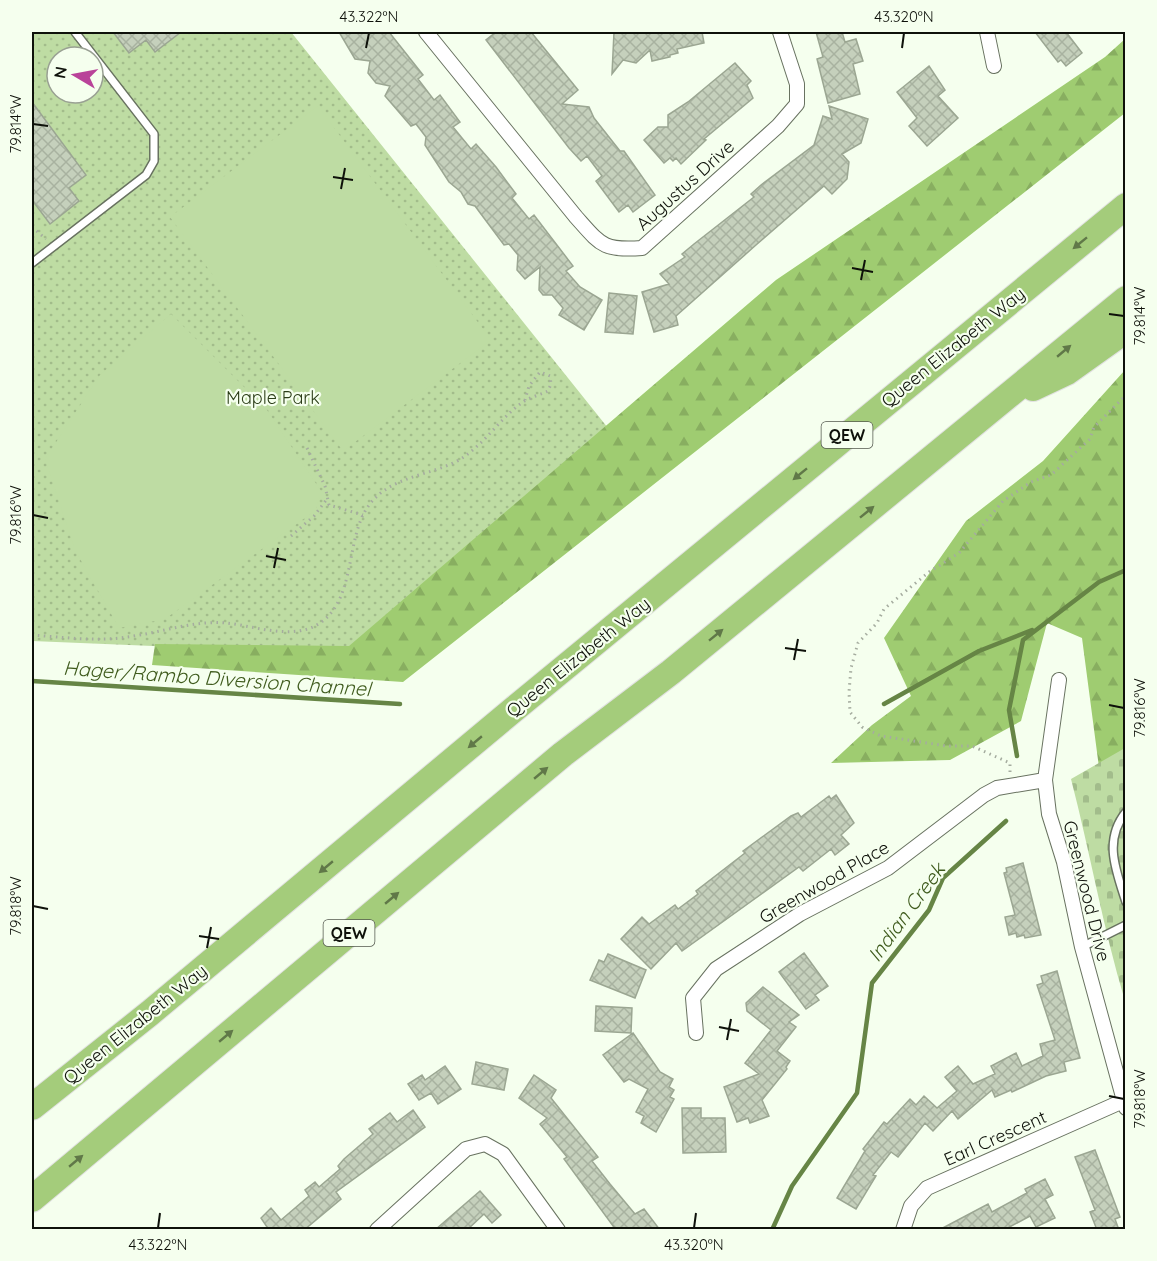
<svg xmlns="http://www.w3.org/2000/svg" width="1157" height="1261" viewBox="0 0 1157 1261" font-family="Quicksand,sans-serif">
<defs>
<pattern id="green-dots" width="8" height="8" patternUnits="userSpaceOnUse" patternTransform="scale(1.5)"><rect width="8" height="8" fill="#bedca3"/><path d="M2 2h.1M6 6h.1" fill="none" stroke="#a2bc8b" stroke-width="1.8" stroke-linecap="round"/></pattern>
<pattern id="forest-firs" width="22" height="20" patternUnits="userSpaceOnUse" patternTransform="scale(1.5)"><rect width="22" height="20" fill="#9fcc71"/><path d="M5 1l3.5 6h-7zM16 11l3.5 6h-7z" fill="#88ae60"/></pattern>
<pattern id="cemetery-stones" width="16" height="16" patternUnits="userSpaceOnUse" patternTransform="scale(1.5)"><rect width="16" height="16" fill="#bedca3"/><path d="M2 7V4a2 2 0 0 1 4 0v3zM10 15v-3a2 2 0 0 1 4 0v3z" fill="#a2bc8b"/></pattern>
<pattern id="building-cross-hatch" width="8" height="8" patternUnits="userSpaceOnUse" patternTransform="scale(1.5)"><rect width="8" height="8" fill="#c5d0bc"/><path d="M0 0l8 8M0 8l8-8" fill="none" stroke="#a8b2a0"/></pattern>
</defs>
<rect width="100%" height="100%" fill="#f5ffee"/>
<path fill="url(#green-dots)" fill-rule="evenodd" d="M32 32H291L608 428 345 654 32 641ZM57 57H93V93H57Z"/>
<path fill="url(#forest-firs)" d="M1125 39V113L403 682 152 665 155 644 349 646 776 280 1105 57Z
M1125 370 1126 825 1100 775 1082 638 1047 623 1021 721 950 760 831 763 872 725 911 696 884 638 966 521 1043 461Z"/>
<path fill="url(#cemetery-stones)" d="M1125 748V1001C1103 928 1090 852 1071 779Z"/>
<path fill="#bedca3" d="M318 106 491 340 343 451 170 217Z
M171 314 267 410 321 491 316 510 165 619 119 628 75 550 45 459 100 375Z"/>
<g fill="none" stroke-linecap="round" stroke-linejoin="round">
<path stroke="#668545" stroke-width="4.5" d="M32 681 400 704
M884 704 979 651 1032 630
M1017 756 1009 710 1023 640 1099 582 1126 570
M772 1230 792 1186 857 1093 872 983 929 910 943 878 1006 821"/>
</g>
<path fill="url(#building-cross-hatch)" stroke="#9ba692" stroke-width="1.5" d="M113 32H181L155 52 146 40 129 53Z
M339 32H389L423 75 418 79 434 100 440 95 460 122 453 127 471 149 476 144 496 167 516 194 512 198 529 219 534 215 573 266 566 271 580 287 602 300 584 330 559 315 563 308 552 295H543L539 290 540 267 525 279 517 270 518 255 509 244 504 245 475 206 468 204 461 192 449 182 425 145 426 137 416 124 411 126 385 96 390 86 376 83 368 73 370 61 355 59Z
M496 32H531L578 90 562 104 589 107 594 118 620 151H624L655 195 633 212 628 205 619 212 596 181 602 176 587 156 581 161 569 148 486 40Z
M614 32H702L704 43 677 49 678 53 670 55V57L652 61 650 50 636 63 623 60 612 74Z
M816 32H842L845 42 856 39 863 61 853 64 860 94 828 103 817 59 823 57Z
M1035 32H1066L1082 53 1066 66 1061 60 1058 62Z
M735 63 751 81 747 85 753 98 704 139 706 140 681 164 676 158 673 161 670 158 664 163 644 140 658 127H668V115L688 102Z
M929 66 945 90 938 96 958 118 927 146 909 126 917 118 897 92Z
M32 102 86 175 69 188 79 201 50 224 32 200Z
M829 106 868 119 861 143 842 154 849 162 847 179 832 194 824 186 756 245 676 316 678 325 654 332 642 292 669 284 660 274 685 257 682 254 694 244 754 197 751 194 761 185 814 145 823 116 832 119Z
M609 293 637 296 633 334 605 332Z
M836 795 854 823 841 835 849 844 835 855 831 849 803 871 799 867 682 951 676 943 651 969 621 939 642 917 649 924 675 905 678 909 698 894 696 891 745 853 743 851 791 816 798 813 801 817 829 796 831 799Z
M1023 863 1041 935 1025 938 1024 935 1017 937 1016 933 1009 935 1005 917 1015 915 1004 873 1007 872 1006 868Z
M804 953 828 986 815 995 819 1000 806 1009 779 972Z
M608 954 646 970 635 998 590 980 599 960 604 962Z
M1057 971 1080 1058 1064 1062 1066 1071 1046 1076 1012 1092 1011 1090 995 1097 992 1090 958 1119 952 1111 933 1131 925 1123 898 1157 891 1152 873 1175 876 1176 856 1209 837 1198 865 1151 863 1149 884 1122 887 1124 910 1099 916 1105 924 1096 937 1108 957 1091 945 1077 958 1066 973 1084 995 1074 991 1066 1016 1053 1022 1066 1043 1056 1040 1044 1055 1040 1037 985 1043 983 1041 976Z
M763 987 799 1015 789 1022 796 1027 777 1051 790 1061 786 1067 787 1069 762 1100 769 1116 750 1123 748 1118 737 1122 724 1087 759 1074 745 1063 771 1030 747 1011 746 1003Z
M596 1006 632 1008 631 1033 595 1031Z
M633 1033 660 1072 673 1079 669 1087 674 1090 670 1097 674 1099 656 1132 641 1123 644 1116 636 1112 648 1089 629 1079 624 1082 603 1055Z
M476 1062 508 1069 504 1090 472 1084Z
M445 1066 461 1089 438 1104 431 1093 419 1100 408 1084 422 1075 425 1080Z
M534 1075 556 1090 551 1098 598 1157 592 1161 610 1184 635 1214 644 1209 660 1230H616L564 1159 567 1157 540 1124 547 1118 519 1098Z
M682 1108H701V1118H725L726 1152 683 1153Z
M413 1110 425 1127 336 1192 341 1199 304 1230H269L261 1218 271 1208 281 1220 309 1196 305 1190 315 1182 319 1187 340 1169 338 1166 344 1159 373 1134 369 1129 390 1113 397 1122Z
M1095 1150 1120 1217 1115 1219 1119 1230H1097L1090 1212 1095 1210 1075 1157Z
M1045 1179 1053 1195 1045 1199 1055 1218 1036 1227 1030 1216 1004 1230H939L988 1204 992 1212 1027 1193 1025 1189Z
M480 1191 501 1215 492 1223 484 1214 467 1230H435Z"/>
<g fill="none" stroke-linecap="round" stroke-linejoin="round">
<defs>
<path id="lane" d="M32 263 146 175 154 161V134L75 32
M1126 812C1103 840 1116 871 1126 902
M1082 947 1126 925"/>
<path id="street" d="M426 32 576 217C601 245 603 251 642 248L778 126 797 104V84L780 32
M987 32 994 66
M1059 680 1045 780 1049 814 1064 862 1082 947 1126 1108
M696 1033 693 998 716 969 800 914 888 868 984 795 997 788 1045 780
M377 1230 466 1149 485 1144 503 1154 558 1230
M903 1230 911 1206 927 1188 1123 1101"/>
<path id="highway" d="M1033 388 1067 372 1126 330
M32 1107 150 1013 513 710 1126 206
M32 1199 563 754 671 672 1126 299"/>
</defs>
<use href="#lane" stroke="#687260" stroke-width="10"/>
<use href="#street" stroke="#687260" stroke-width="16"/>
<use href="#highway" stroke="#e2e2e2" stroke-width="28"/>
<path stroke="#a5ac9f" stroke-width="3" stroke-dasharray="1.5 4.5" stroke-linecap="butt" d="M32 227 46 239
M307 448 325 486 329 505 363 515
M291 536 314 516 327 499
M32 635C62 637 97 642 127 637 160 633 194 620 226 623 256 626 293 641 320 623 353 601 347 548 363 515 381 479 418 478 451 464 481 451 497 420 523 402 530 397 540 395 548 391L551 384 550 376 540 372 529 386 525 400
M1010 772V763L972 746H947L881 736 862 727 850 712 849 692 851 668 858 643 877 623 884 609 929 572 959 553 1003 501 1031 482 1051 475 1090 439 1094 427 1126 395"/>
<use href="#lane" stroke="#fff" stroke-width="7"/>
<use href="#street" stroke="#fff" stroke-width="14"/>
<use href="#highway" stroke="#a4cc7b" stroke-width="26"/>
</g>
<defs><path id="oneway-solid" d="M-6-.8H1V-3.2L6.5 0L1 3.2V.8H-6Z" transform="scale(1.5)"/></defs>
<g fill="#607848">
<use href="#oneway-solid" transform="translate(1080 243) rotate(141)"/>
<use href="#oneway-solid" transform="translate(1064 351) rotate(-40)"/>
<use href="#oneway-solid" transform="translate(800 474) rotate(141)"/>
<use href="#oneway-solid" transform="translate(867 512) rotate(-39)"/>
<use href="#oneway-solid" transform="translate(716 635) rotate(-39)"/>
<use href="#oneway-solid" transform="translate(475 742) rotate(140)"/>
<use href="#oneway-solid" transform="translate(541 773) rotate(-40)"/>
<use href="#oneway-solid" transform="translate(326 867) rotate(140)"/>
<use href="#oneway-solid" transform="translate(392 898) rotate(-40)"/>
<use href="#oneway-solid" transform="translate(226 1036) rotate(-40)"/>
<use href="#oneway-solid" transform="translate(76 1161) rotate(-40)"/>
</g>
<path fill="none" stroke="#0e110a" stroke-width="2" d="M366 48 369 33M902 48 904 33M33 124 48 126M333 177 353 180M341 189 345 168M852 268 873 272M861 280 865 260M1109 314 1124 316M33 515 48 518M266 556 286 560M274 568 278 548M785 648 806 651M794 660 798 639M1109 705 1124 708M33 906 48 909M199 936 219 939M207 948 211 927M719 1027 739 1031M727 1040 731 1019M1109 1096 1124 1099M158 1228 160 1213M694 1228 696 1213"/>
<g text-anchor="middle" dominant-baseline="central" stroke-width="4.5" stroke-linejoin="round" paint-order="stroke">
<g fill="#f5ffee" stroke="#53584e" stroke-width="1.5">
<rect x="821.5" y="422" width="51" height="26" rx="4.5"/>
<rect x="323.5" y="920" width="51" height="26" rx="4.5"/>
</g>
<g font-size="16" font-weight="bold" fill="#0e110a">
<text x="847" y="435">QEW</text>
<text x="349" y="933">QEW</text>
</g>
<g font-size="18" fill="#0e110a" stroke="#f5ffee">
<text transform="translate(685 185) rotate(-42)">Augustus Drive</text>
<text transform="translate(953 347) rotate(-39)">Queen Elizabeth Way</text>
<text transform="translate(578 657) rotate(-39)">Queen Elizabeth Way</text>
<text transform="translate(824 882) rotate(-30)">Greenwood Place</text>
<text transform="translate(1087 891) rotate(76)">Greenwood Drive</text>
<text transform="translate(135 1024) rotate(-39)">Queen Elizabeth Way</text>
<text transform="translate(995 1138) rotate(-24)">Earl Crescent</text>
</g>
<g font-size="18" fill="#2b3d18" stroke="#f5ffee">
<text x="273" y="397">Maple Park</text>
</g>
<g font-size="20" font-style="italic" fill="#3f5b1d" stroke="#f5ffee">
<text transform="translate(217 678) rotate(4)">Hager/Rambo Diversion Channel</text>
<text transform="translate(906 912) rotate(-54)">Indian Creek</text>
</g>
</g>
<rect width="1157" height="1261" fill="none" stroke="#f5ffee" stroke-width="66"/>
<g transform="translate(75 75) rotate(280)"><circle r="28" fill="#f5ffee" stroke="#99a093" stroke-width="1.5"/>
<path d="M0-4.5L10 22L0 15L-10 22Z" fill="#b94399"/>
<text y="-9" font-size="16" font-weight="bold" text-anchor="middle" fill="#0e110a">N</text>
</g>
<rect x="33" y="33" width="1091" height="1195" fill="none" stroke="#0e110a" stroke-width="2"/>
<g font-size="15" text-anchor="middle" fill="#0e110a">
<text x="369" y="22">43.322°N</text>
<text x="904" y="22">43.320°N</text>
<text transform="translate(16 124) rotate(-90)" y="5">79.814°W</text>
<text transform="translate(1140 316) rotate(-90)" y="5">79.814°W</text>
<text transform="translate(16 515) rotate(-90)" y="5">79.816°W</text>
<text transform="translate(1140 708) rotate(-90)" y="5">79.816°W</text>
<text transform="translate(16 906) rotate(-90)" y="5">79.818°W</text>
<text transform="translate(1140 1099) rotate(-90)" y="5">79.818°W</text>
<text x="158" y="1250">43.322°N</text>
<text x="694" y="1250">43.320°N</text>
</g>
</svg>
